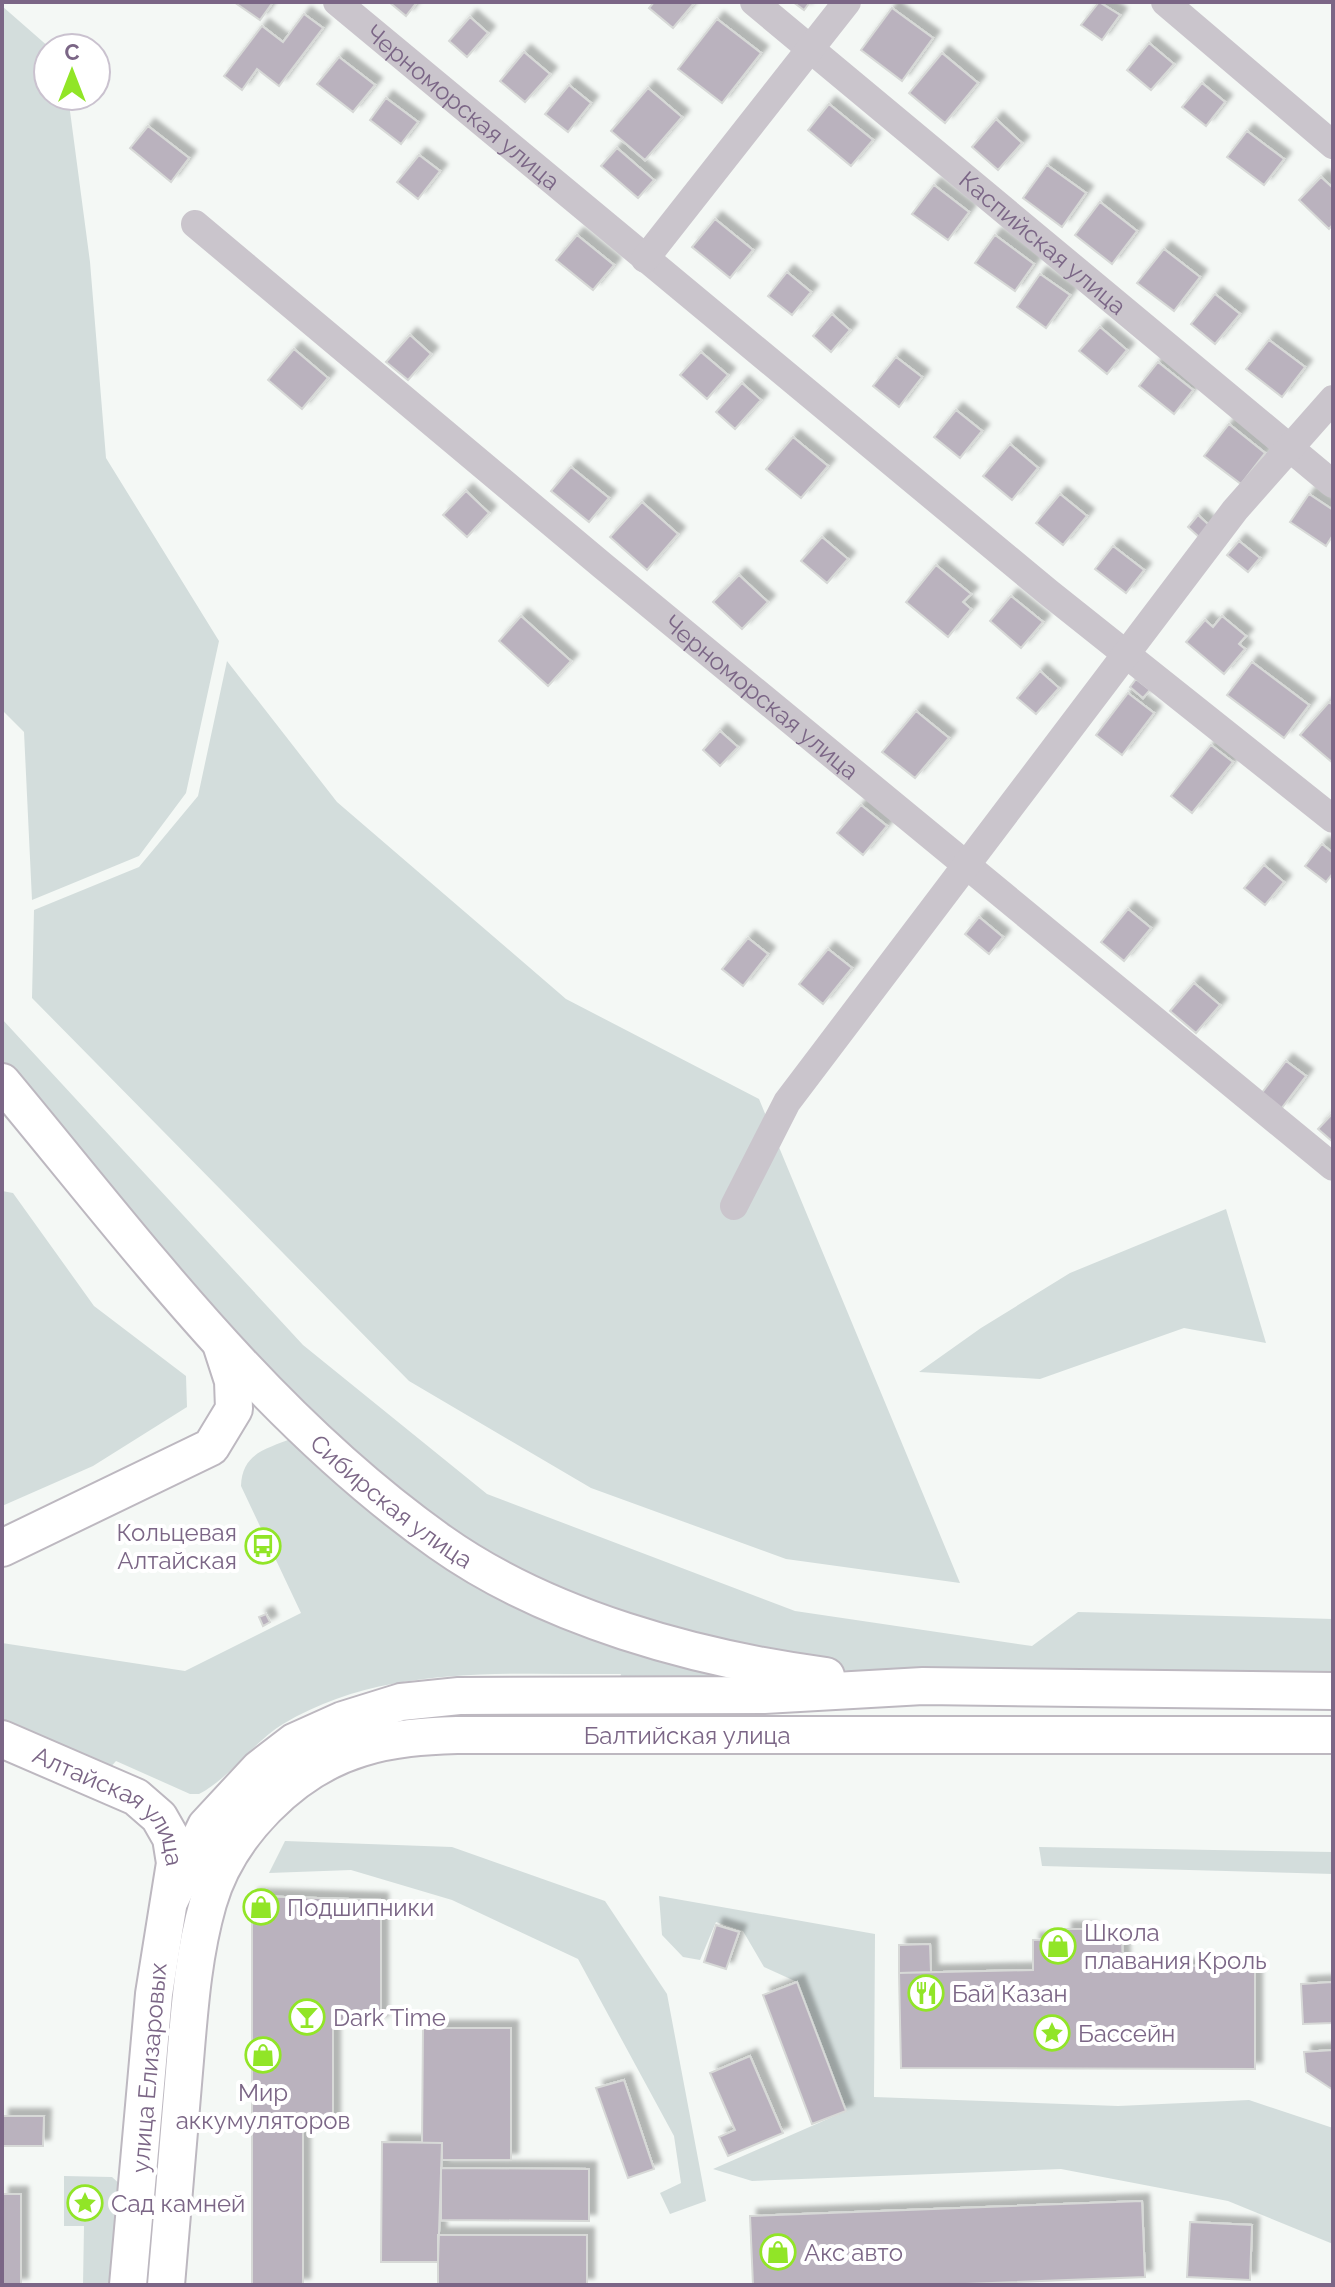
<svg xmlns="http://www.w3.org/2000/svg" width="1335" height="2287" viewBox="0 0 1335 2287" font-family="Raleway,sans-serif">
<defs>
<filter id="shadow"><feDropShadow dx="7" dy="-7" stdDeviation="2" flood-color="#0004"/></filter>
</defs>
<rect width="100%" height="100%" fill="#f4f8f5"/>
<path fill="#d3dddc" d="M2 6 50 48 48 96H68L90 262 106 458 219 641 186 793 139 856 32 900 24 732 2 710Z
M227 661 337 802 566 999 759 1099 960 1583 786 1559 591 1488 409 1381 32 998 34 910 139 867 198 796Z
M2 1019 303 1345 487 1494 795 1611 1032 1646 1078 1612 1333 1619V1679L945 1678 778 1665 640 1632 461 1546 255 1369 2 1066Z
M2 1191 13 1193 94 1306 186 1376 187 1407 93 1466 2 1506Z
M1226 1209 1266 1343 1184 1328 1040 1379 919 1372 981 1328 1070 1273Z
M293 1438 635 1652 750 1683 618 1686 621 1674C506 1675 386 1663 283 1724 252 1743 229 1779 199 1794H190L116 1761 109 1769 2 1723V1643L185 1671 301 1613 241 1486C242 1453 266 1449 293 1438Z
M285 1841 452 1847 605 1901 667 1994 706 2201 670 2214 660 2193 681 2183 674 2136 578 1959 452 1900 351 1870 269 1873Z
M1039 1847 1333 1852V1874L1042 1866Z
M659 1896 875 1934 874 2097 1118 2106 1249 2100 1333 2128V2244L1228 2201 1061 2169 752 2181 713 2169 846 2111 797 1982 764 1967 743 1931 716 1922 700 1960 683 1957 662 1935Z
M64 2176 112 2177 123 2187 118 2285H83L84 2226H64Z"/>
<path fill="#bab2be" stroke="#d7d9d7" stroke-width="2" filter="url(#shadow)" d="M234 2H273L260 20Z
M389 2H417L406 16Z
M654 2H695L673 28 649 8Z
M793 2H810L804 10Z
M1099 2 1120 15 1102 40 1081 25Z
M892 8 933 38 902 81 861 50Z
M304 14 323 28 279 86 257 69 242 90 224 76 262 26 283 42Z
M470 17 488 33 467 57 449 41Z
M717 19 761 53 722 103 678 69Z
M1149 43 1174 64 1151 90 1127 70Z
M524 52 550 74 525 102 500 81Z
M942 53 978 83 945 123 909 93Z
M339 57 375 85 353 112 317 84Z
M1202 83 1225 102 1206 126 1182 107Z
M569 85 591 103 568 132 545 114Z
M648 88 682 117 645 160 611 131Z
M386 98 418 122 401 144 370 120Z
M829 104 873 140 851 166 808 130Z
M996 119 1022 143 998 170 972 147Z
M148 126 189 158 171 182 130 148Z
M1247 131 1284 159 1264 185 1227 157Z
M617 148 654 180 638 198 601 166Z
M419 155 440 171 418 199 397 182Z
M1047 165 1086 193 1062 227 1023 198Z
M1321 177 1333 188V224L1329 229 1299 200Z
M934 185 969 212 948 240 912 214Z
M1100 202 1137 231 1112 264 1075 235Z
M715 219 753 250 730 278 692 247Z
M577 235 614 265 593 290 556 260Z
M995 235 1034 264 1015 291 975 263Z
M1164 249 1200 277 1174 311 1137 283Z
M787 272 811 292 792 315 768 296Z
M1040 274 1070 295 1046 328 1017 307Z
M1215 294 1240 314 1215 344 1191 324Z
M832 314 850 330 831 352 813 336Z
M1100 327 1127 350 1107 374 1079 351Z
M410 335 431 354 408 380 386 362Z
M1269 340 1305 367 1282 397 1246 369Z
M294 349 328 378 302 409 268 380Z
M701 352 728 375 707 399 680 375Z
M896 357 922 377 899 407 873 386Z
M1158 362 1193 390 1174 414 1139 386Z
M742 383 761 400 735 429 716 412Z
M956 410 982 431 960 458 934 437Z
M1229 424 1265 453 1241 484 1204 456Z
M793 437 828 466 801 498 766 469Z
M1010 444 1038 468 1012 500 983 476Z
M571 467 609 498 589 522 551 491Z
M466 491 489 513 467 537 443 515Z
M1060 494 1087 516 1063 545 1036 523Z
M1309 494 1333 510V535L1326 546 1290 522Z
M642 502 678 534 647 570 610 537Z
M1198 515 1209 525 1199 537 1188 527Z
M822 537 848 559 827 583 801 561Z
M1239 541 1260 558 1248 572 1227 555Z
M1113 546 1144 570 1126 593 1095 569Z
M936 565 971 594 963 602 971 609 948 637 906 602Z
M739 575 768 602 742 629 713 602Z
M1011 596 1043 622 1021 648 990 621Z
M521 616 571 661 548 686 499 641Z
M1222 616 1246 636 1239 644 1245 649 1224 674 1186 642 1205 620 1213 627Z
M1252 662 1309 705 1284 738 1227 695Z
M1040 671 1059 688 1036 714 1017 698Z
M1136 679 1150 690 1143 698 1130 687Z
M1128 693 1154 713 1122 755 1096 735Z
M1329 702 1333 705V763L1300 735Z
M916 711 949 738 915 778 882 752Z
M720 731 738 747 720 766 703 750Z
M1211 745 1233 762 1192 813 1171 796Z
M861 805 887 826 863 855 837 833Z
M1322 844 1333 853V873L1326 882 1305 866Z
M1264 865 1284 882 1265 905 1244 888Z
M1128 909 1151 928 1124 961 1101 942Z
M979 917 1003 937 989 954 965 934Z
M748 938 768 954 743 986 722 969Z
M828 949 852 968 823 1004 799 984Z
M1194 983 1220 1005 1196 1033 1170 1011Z
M1286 1061 1306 1076 1281 1109 1261 1094Z
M1333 1113V1142L1318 1129Z
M266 1614 270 1622 263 1626 259 1617Z
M252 1896 381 1900V2023H333V2127H252Z
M716 1925 739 1932 726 1969 704 1962Z
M1065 1929H1090V1937H1122L1123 1967 1255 1965V2069L901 2068 899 1973 1033 1970V1940L1065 1939Z
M930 1944 931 1972 899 1973V1945Z
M797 1982 846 2111 812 2124 763 1995Z
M1333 1982V2023L1303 2024 1301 1984Z
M423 2028H511V2160H442V2143H422Z
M1333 2050V2090L1306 2072 1304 2052Z
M750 2056 783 2133 728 2156 719 2137 735 2130 710 2073Z
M624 2080 654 2169 628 2178 596 2088Z
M2 2116H44L43 2146H2Z
M252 2127H303V2285H252Z
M382 2142 442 2143 438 2262H381Z
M441 2168 589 2169V2221L441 2220Z
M2 2194H21V2285H2Z
M1142 2201 1145 2277 940 2285H753L750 2216Z
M1190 2222 1252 2225 1250 2280 1187 2277Z
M438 2235H587V2285H438Z"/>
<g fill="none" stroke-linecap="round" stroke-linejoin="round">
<defs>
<g id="major">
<path id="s4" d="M2 1082C137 1244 266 1419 440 1542 547 1618 697 1659 826 1676"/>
<path d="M2 1548 211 1447 234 1409 233 1381 222 1347"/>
<path id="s5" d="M2 1739 136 1797 159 1817 171 1838 175 1863 154 1994 128 2285"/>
<path d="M170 1900 206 1826 259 1769 294 1742 343 1720 401 1702 459 1696 764 1695 923 1686 1333 1691"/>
<path id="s6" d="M166 2285C172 2214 178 2143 184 2072 189 2015 192 1959 208 1903 228 1834 292 1769 361 1748 393 1738 425 1736 457 1735H1333"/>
</g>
</defs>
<use href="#major" stroke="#bdb8c0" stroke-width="40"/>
<g stroke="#cac5cc" stroke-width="28">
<path id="s1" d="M337 2 1048 592 1333 819"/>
<path id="s2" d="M754 2 1333 484"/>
<path d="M1165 2 1333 145"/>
<path id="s3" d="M195 224 603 566 1333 1167"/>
<path d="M645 259 847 2"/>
<path d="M734 1206 787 1102 1235 510 1333 399"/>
</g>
<use href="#major" stroke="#fff" stroke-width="36"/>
</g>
<defs>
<symbol id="bus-ring" viewBox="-11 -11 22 22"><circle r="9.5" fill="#fff" stroke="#91e527" stroke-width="1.5"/><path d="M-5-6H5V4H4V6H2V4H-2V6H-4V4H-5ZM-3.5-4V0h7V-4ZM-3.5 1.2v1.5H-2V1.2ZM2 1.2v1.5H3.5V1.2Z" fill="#91e527"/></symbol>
<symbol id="shop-ring" viewBox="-11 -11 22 22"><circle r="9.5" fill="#fff" stroke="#91e527" stroke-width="1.5"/><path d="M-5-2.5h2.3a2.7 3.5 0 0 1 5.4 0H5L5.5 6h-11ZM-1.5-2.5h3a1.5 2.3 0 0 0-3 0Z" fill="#91e527"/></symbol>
<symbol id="restaurant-ring" viewBox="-11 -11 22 22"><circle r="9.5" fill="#fff" stroke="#91e527" stroke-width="1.5"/><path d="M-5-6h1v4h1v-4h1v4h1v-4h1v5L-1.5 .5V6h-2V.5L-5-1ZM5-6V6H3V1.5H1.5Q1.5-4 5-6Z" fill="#91e527"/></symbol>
<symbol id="bar-ring" viewBox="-11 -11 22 22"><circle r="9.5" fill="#fff" stroke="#91e527" stroke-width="1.5"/><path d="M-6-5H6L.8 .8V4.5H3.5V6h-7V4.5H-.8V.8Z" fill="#91e527"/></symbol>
<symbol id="sight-ring" viewBox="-11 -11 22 22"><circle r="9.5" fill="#fff" stroke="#91e527" stroke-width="1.5"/><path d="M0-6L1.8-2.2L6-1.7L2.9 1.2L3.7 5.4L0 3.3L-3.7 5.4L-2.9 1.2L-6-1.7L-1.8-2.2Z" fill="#91e527"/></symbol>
</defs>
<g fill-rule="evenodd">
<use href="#bus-ring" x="243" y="1526" width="40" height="40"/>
<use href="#shop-ring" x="241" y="1887" width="40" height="40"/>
<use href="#shop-ring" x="1038" y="1926" width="40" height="40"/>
<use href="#restaurant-ring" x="906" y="1973" width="40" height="40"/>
<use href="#bar-ring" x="287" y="1997" width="40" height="40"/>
<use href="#sight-ring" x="1032" y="2013" width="40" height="40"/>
<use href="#shop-ring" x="243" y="2035" width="40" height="40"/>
<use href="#sight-ring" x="65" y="2183" width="40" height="40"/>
<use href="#shop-ring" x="758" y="2232" width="40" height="40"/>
</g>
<g text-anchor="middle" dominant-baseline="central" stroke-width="8" stroke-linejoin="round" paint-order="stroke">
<g font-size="24" fill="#7b6686" stroke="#fff">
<text stroke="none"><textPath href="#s1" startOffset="164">Черноморская улица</textPath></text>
<text stroke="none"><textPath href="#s2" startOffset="376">Каспийская улица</textPath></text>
<text stroke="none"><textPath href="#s3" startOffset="738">Черноморская улица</textPath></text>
<text stroke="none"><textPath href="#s4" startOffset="574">Сибирская улица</textPath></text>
<text stroke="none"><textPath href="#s6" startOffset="938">Балтийская улица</textPath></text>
<text stroke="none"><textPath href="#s5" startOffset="132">Алтайская улица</textPath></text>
<text transform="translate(149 2068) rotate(-85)">улица Елизаровых</text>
</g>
<g font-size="24" fill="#7b6686" stroke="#fff" text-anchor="start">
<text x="237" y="1532" text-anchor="end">Кольцевая<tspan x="237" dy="28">Алтайская</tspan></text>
<text x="287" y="1907">Подшипники</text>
<text x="1084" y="1932">Школа<tspan x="1084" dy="28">плавания Кроль</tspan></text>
<text x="952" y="1993">Бай Казан</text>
<text x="333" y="2017">Dark Time</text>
<text x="1078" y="2033">Бассейн</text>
<text x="263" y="2092" text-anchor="middle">Мир<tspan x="263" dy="28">аккумуляторов</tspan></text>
<text x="111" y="2203">Сад камней</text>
<text x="804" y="2252">Акс авто</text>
</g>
</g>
<rect width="1335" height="2287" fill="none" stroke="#7b6686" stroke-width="8"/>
<g transform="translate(72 72)"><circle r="38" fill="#ffffff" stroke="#cac2cf" stroke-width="2"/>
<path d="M0-6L14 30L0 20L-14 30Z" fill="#91e527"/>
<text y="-12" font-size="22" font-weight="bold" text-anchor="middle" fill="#7b6686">С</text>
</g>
</svg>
